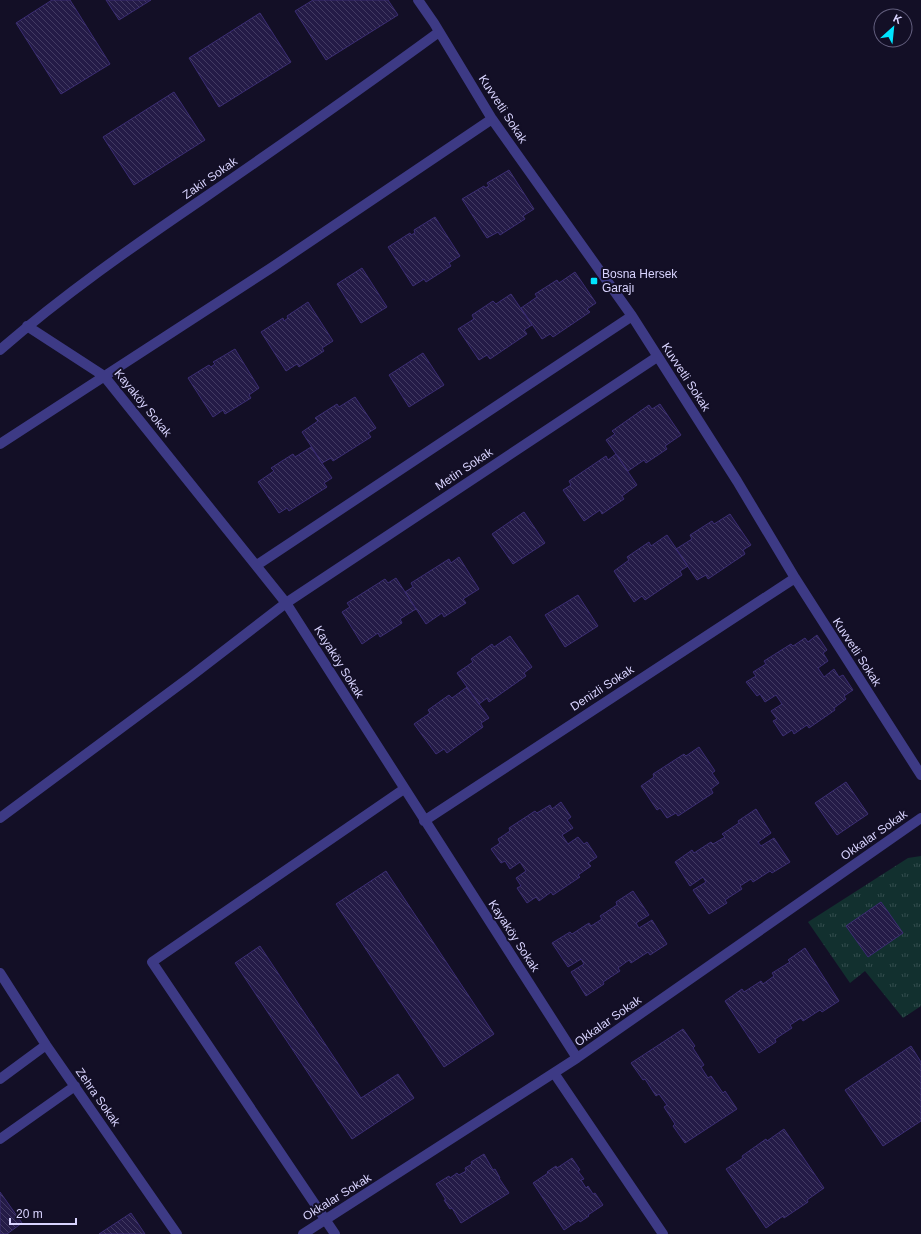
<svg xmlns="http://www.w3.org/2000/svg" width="921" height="1234" viewBox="0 0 921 1234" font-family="Helvetica,sans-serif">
<defs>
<pattern id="grass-tufts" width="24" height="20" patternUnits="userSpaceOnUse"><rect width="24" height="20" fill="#12302f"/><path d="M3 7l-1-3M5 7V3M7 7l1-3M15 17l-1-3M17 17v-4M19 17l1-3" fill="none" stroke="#344d4e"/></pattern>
<pattern id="building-back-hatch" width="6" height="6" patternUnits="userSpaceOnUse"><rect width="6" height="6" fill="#241b47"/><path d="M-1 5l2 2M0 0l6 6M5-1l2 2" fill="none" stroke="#433b63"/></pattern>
</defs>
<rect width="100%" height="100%" fill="#130f26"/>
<path fill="url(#grass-tufts)" d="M921 856V1006L903 1018 865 971 850 983 808 922 908 858Z"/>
<path fill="url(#building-back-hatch)" stroke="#3b2d73" d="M52 0H70L110 64 61 94 16 23Z
M106 0H151L119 20Z
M313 0H388L398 15 326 60 295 11Z
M260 13 291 62 219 107 189 58Z
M174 92 205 140 134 185 103 137Z
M509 170 534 209 523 216 525 219 500 235 498 232 487 238 462 199 484 186 485 188 489 186 487 183Z
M435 217 460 256 449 263 451 266 426 282 424 279 413 286 388 247 410 233 411 235 415 233 414 230Z
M362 268 387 307 361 323 337 284Z
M575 272 596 303 587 309 590 312 553 337 550 334 542 339 521 308 537 297 535 294 557 280 559 283Z
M511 294 532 325 524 330 527 334 490 359 487 355 479 360 458 329 474 319 472 315 493 301 496 304Z
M308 302 333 341 322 348 324 351 299 367 297 364 286 371 261 332 283 318 284 321 288 318 287 316Z
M235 349 259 388 249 395 251 398 225 414 223 410 213 417 188 378 209 365 211 367 215 364 213 362Z
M423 353 444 385 409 407 389 375Z
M355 397 376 428 368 433 371 437 333 461 331 458 322 463 302 432 318 421 315 418 337 404 339 407Z
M660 404 681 435 665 446 667 449 646 463 644 460 628 471 606 440 615 434 612 431 649 405 652 409Z
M311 447 332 478 324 483 327 487 289 511 287 508 279 513 258 482 274 471 271 468 293 454 295 457Z
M616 454 637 485 622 496 624 499 602 514 600 510 584 521 563 490 571 485 569 481 606 456 608 460Z
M524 512 545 543 513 564 492 534Z
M730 514 751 545 743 550 745 554 708 579 706 575 697 580 676 549 692 539 690 535 712 521 714 524Z
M667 535 688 566 680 571 682 575 645 600 642 596 634 602 614 571 629 560 627 557 649 542 651 546Z
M459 557 479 589 463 599 466 603 444 617 442 613 426 624 405 592 413 587 411 583 449 559 451 563Z
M396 578 416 609 400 619 402 623 380 637 378 633 362 644 342 612 350 607 347 603 385 579 388 583Z
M578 595 598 626 565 647 545 615Z
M817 635 827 650 823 653 828 661 818 668 824 677 834 669 839 677 843 675 853 690 844 696 846 699 834 708 835 710 809 728 807 725 794 734 792 730 783 736 773 721 777 719 771 711 782 704 776 695 765 702 760 694 757 696 746 682 756 676 753 672 766 664 764 661 791 644 793 646 805 638 808 642Z
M510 636 532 667 524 673 526 676 489 702 487 698 479 704 457 673 473 662 471 659 492 644 494 647Z
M467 687 489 718 481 723 483 727 447 753 444 749 436 754 414 724 430 713 428 710 449 695 452 698Z
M699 747 715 771 712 773 719 783 711 789 713 793 678 816 676 813 667 818 660 808 657 810 641 786 654 777 653 774 684 754 686 756Z
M846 782 868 814 837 835 815 803Z
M561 802 571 817 567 820 573 828 562 835 568 844 578 837 584 844 587 842 597 857 588 863 591 866 578 875 580 877 553 895 551 892 539 901 536 897 527 903 517 888 521 886 516 878 526 871 520 862 510 869 505 861 501 863 491 849 500 843 498 839 510 831 509 828 535 811 537 813 550 805 552 809Z
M756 809 771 833 758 842 761 846 774 838 790 862 772 873 770 871 753 882 751 879 740 886 742 889 725 900 727 903 709 914 693 890 706 882 703 877 690 886 675 862 692 850 694 853 711 842 713 844 725 837 722 834 739 823 738 821Z
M386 871 494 1034 444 1067 336 904Z
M633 891 649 915 636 923 639 928 652 920 667 944 650 955 648 952 631 963 629 960 618 968 620 971 603 982 604 984 586 996 571 972 584 964 581 959 568 967 552 943 570 932 572 934 589 923 591 926 602 919 600 916 617 905 616 902Z
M881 902 903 933 868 957 846 926Z
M260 946 361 1098 398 1074 414 1098 352 1139 235 963Z
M805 948 839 1001 822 1012 820 1010 803 1021 801 1018 790 1025 792 1028 775 1039 776 1042 759 1053 725 1001 742 989 744 992 761 981 763 984 774 976 772 973 790 962 788 960Z
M683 1029 695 1046 693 1048 704 1065 701 1067 708 1078 711 1076 723 1093 725 1091 737 1109 685 1143 673 1126 675 1124 664 1107 667 1105 659 1094 656 1096 645 1079 643 1080 631 1063Z
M911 1046 921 1062V1121L883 1146 845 1090Z
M784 1129 824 1188 807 1200 808 1202 784 1218 783 1216 766 1228 726 1169 743 1158 742 1156 766 1139 767 1141Z
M484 1154 493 1170 495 1169 500 1178H499L509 1193 461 1223 452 1208 450 1209 444 1200H446L436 1184 449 1176 450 1178 457 1173 459 1175 466 1171 465 1168 472 1164 471 1162Z
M572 1158 580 1170 578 1171 584 1179 581 1180 586 1188 588 1186 593 1194 595 1193 603 1205 588 1215 589 1216 580 1222 579 1220 564 1230 533 1183 548 1173 547 1172 556 1166 557 1168Z
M0 1192 22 1223 7 1234H0Z
M131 1213 145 1234H99Z"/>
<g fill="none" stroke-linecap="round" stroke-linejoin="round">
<path stroke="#3d3a85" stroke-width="10" d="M418 0 434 23 492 119 632 316 737 481 795 578 921 775
M27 326 104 376 286 603 577 1058
M0 350C63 295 132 247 201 200 281 145 361 89 439 32
M0 444 271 268 492 119
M257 565 632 316
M0 818 190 677 286 603 657 357
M424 821 795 578
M0 973 46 1045 177 1234
M554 1073 663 1234
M0 1079 46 1045
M0 1139 75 1086
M303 1234 577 1058 921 818
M335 1234 152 962 404 789"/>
</g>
<rect fill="#00e5ff" stroke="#130f26" stroke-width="1.5" x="590" y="277" width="8" height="8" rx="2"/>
<g text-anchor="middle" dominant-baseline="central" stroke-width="4" stroke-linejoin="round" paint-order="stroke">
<g font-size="12" fill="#d9d4ff" stroke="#130f26">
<text transform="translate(503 109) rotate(57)">Kuvvetli Sokak</text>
<text transform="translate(210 178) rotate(-35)">Zakir Sokak</text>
<text transform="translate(686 377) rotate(57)">Kuvvetli Sokak</text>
<text transform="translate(143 403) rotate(51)">Kayaköy Sokak</text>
<text transform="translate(464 469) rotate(-34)">Metin Sokak</text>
<text transform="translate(857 652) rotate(57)">Kuvvetli Sokak</text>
<text transform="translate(339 662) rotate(58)">Kayaköy Sokak</text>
<text transform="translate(602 688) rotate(-33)">Denizli Sokak</text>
<text transform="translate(874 835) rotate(-35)">Okkalar Sokak</text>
<text transform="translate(514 936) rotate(57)">Kayaköy Sokak</text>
<text transform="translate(608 1021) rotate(-35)">Okkalar Sokak</text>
<text transform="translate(98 1097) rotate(55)">Zehra Sokak</text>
<text transform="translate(337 1197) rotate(-32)">Okkalar Sokak</text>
</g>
<g font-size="12" fill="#d9d4ff" stroke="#130f26" text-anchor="start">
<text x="602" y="274">Bosna Hersek<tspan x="602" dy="14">Garajı</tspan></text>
</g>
</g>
<g transform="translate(893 28) rotate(27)"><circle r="19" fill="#130f26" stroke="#625e7d"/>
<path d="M0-3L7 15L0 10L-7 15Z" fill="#00e5ff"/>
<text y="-6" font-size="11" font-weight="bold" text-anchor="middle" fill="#d9d4ff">K</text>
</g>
<path d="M10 1218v6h66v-6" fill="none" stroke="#d9d4ff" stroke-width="2"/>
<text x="16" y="1218" font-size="12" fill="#d9d4ff" stroke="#130f26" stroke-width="3" paint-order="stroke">20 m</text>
</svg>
